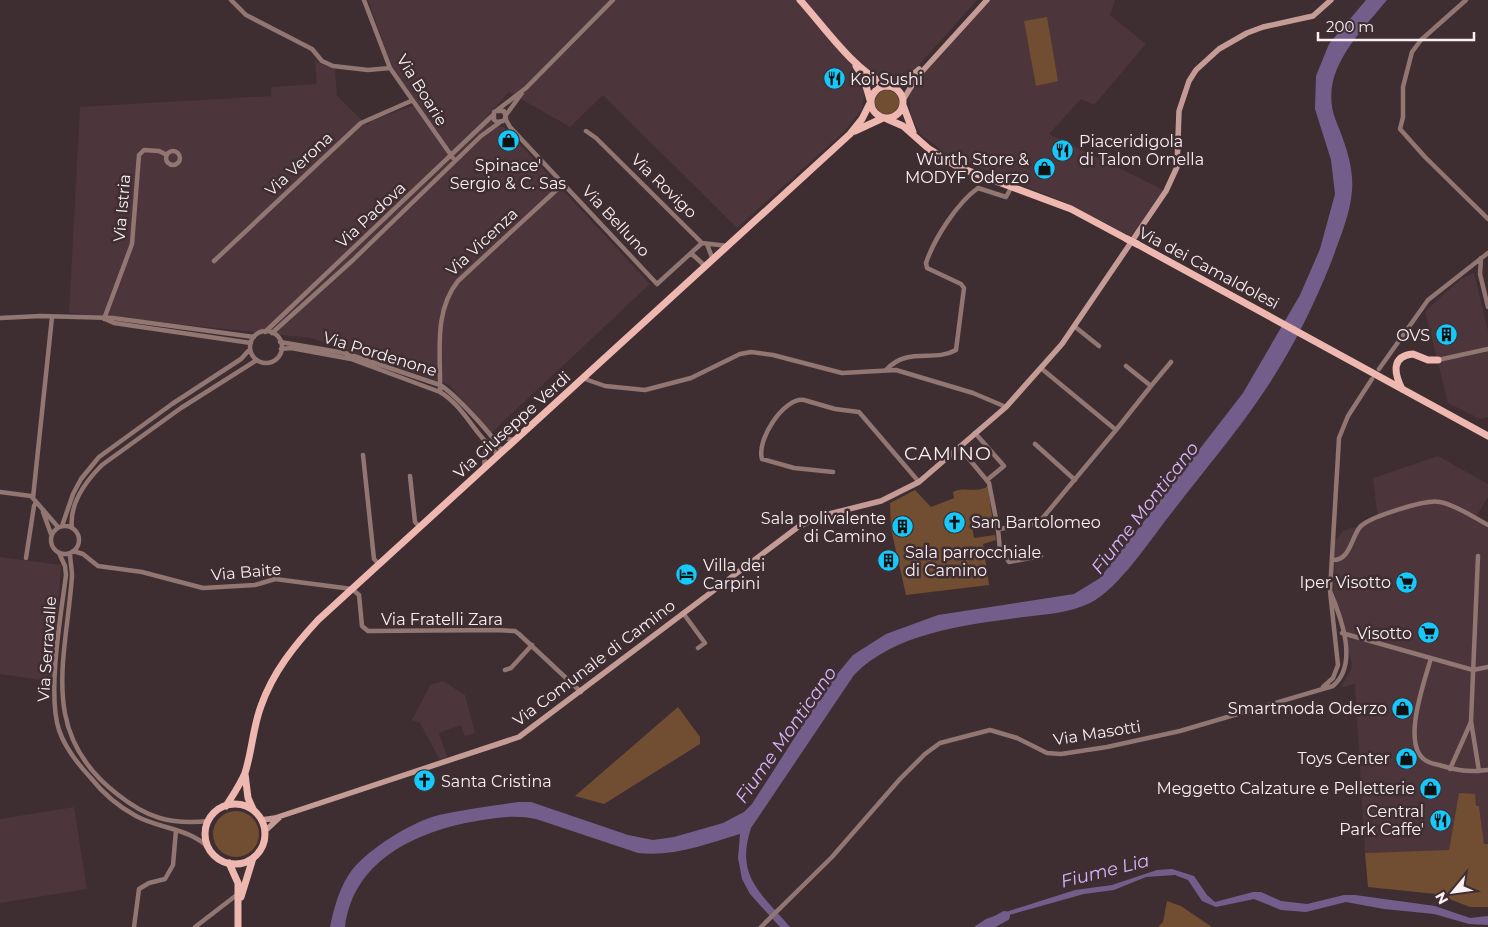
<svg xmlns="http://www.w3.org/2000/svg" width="1488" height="927" viewBox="0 0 1488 927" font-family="Montserrat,sans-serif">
<rect width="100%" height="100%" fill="#3e2e32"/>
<path fill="#4c353b" d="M368 0H977L910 75 896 82H885L874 75 863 86 864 95 862 109 845 131 737 228 603 95 570 127 509 92 487 116 496 127H504L650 284 491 433 449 385 311 338 69 313 80 107 271 96V87L317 84 315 61 335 69 337 96 367 125 373 120 418 104 392 67Z
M988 0H1115L1110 15 1146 44 1094 105 1081 99 1049 134 1166 191 1134 238 1067 203 948 155 920 134 911 115 909 97 918 78Z
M1474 273 1488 331V417L1480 419 1448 403 1425 311 1461 279Z
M1438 456 1488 484V497L1474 520 1488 528V844L1484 845 1479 806H1476L1459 794 1449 851 1365 853 1355 684 1340 688 1351 670 1352 664 1334 592 1335 541 1343 531 1378 520 1373 478Z
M0 557 61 565 54 676 48 681 0 674Z
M443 681 465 695 475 733 465 736 461 725 439 733 447 757 440 760 420 723 412 720 430 685Z
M74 807 87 889 0 903V819Z"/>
<path fill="#714d32" d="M1047 17 1058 81 1036 86 1024 21Z
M875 102a12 12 0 1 1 24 0a12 12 0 1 1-24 0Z
M988 486 993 523 972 526 974 538 995 535 996 540 983 544 989 585 906 595 891 529 890 503 915 490 931 507 954 498 953 492C964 486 977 494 988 486Z
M678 707 700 737V744L604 804 575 796Z
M1459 793 1475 794 1476 806H1479L1484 844H1488V907H1470L1436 894 1368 887 1365 853 1449 850Z
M213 834a23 23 0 1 1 46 0a23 23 0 1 1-46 0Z
M1167 901 1181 906 1212 927H1158L1163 922Z"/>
<path fill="#735d8a" d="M1366 0H1387C1359 34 1317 73 1336 121 1345 143 1354 167 1352 191 1350 215 1340 237 1332 260 1313 308 1290 354 1261 396 1234 436 1202 473 1173 511 1152 537 1119 589 1090 603 1070 613 1046 614 1024 617 967 625 896 632 854 675L751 828C735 877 761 893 790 927H780L750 894 742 879 738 858 740 834C707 844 673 857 638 853L536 819C514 814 494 818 471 822 413 833 353 862 345 927H330C334 907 340 886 352 870 370 848 411 822 439 815 465 809 492 806 518 802H531L628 835 653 840 674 837 723 823 744 812 752 804 829 684 853 655 886 634 938 615 1074 594 1100 578 1243 393 1300 295 1320 249 1335 194 1331 160 1315 109 1316 76 1329 44Z
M1172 869 1194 876 1207 895 1215 902 1253 892H1261L1281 901 1307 904 1344 895H1355L1435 906 1470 918 1488 916V925L1469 924 1434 914 1384 909 1346 902 1306 912 1281 910 1254 899 1216 907 1202 901 1188 880 1175 875 1146 877 1114 890 1084 894 1009 915 984 927H974L986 919 1012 910 1075 890 1112 885 1157 870Z"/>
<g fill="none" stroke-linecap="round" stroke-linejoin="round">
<path stroke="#735d8a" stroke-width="10" d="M985 927 1005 916"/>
<path stroke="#917672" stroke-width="4.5" d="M231 0 246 15 312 49 322 61 333 66 368 70 390 68
M364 0 390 68 453 158
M1466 0 1421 40 1412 52 1403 87V117L1400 129 1425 157 1488 219
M496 111H504L506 118 503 121 497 122 494 120V112L496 111 526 88 613 0
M506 115 522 93
M505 118 510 127 657 284 702 243
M586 131 596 138 702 243
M166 158a7 7 0 1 1 14 0a7 7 0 1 1-14 0Z
M702 243 728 246
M707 244 713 260
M691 253 705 266
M1481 258 1480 274 1488 307
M214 261 361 123 411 101
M0 318 41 316 113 318 254 337
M104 319 132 244 139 155 144 150 159 151 167 155
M105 319 114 323 251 343
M1074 326 1099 346
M250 347a16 16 0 1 1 32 0a16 16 0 1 1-32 0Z
M265 332 493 115
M272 333 353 260 481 136 499 123
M280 342 345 353 440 385C454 393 495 437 502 452
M281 349 291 348 351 359 440 392C464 406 476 437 499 455
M1438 360 1488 349
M1379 369 1428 300 1488 253
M886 370C908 346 933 363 956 350L964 288 961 284 927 268 926 263C934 239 957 203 978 188L1006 197 1011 188
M585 379 605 386 645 390 691 378 740 354 751 352 773 355 842 373 896 370 973 393 1006 407
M1151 386 1171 362
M440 392C441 354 433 312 458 281L564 183
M1116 430 1151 386 1126 366
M975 433 1004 466 987 480
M494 437 515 440
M1035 444 1075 480
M959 447 989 483 998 529 1034 524 1041 520 1116 430 1042 369
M363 455 374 559 379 564
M484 468 486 443
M833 472 794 468 762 459C756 440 784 397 804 400L835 409 859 412 919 482
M410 476 415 522 420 527
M0 492 31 496 58 527
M33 498 52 317
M43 512 51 534
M51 540a14 14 0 1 1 28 0a14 14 0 1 1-28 0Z
M62 526 73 494 81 479 99 457 172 404 241 359 250 349
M72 528C69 504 86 481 102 465L181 408 257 360
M998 529 1000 550 1009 562 1041 556
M73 551 83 554 98 566 142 572 203 588 255 585 275 579 352 589 359 595 362 626 368 631 496 630 515 631 519 634 581 692
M59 553 65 566 66 575C61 615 47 693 59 730 65 748 77 763 90 777 102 792 119 807 136 816 160 829 189 828 209 848
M70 553C70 561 72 568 72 576 66 660 38 733 117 794 147 818 170 825 209 821
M1478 556 1471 721 1479 771
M26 558 34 506 36 502
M1332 560C1350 561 1351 538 1360 527 1369 517 1426 499 1440 502 1456 505 1473 517 1488 525
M683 613 705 643 698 648
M1342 633 1473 670 1488 667
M1431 658C1425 680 1401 744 1425 760 1429 763 1435 764 1439 765 1459 771 1467 772 1488 770
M505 670 511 668 532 645
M1323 687 1333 678 1338 665 1330 591 1339 438 1348 416 1372 379
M1450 769 1471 722
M134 927 139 889 149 883 165 879 173 865 176 830
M195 927 238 894
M761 927 832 857 900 779 925 754 940 743 990 730 1017 738 1047 753 1061 754 1107 747 1180 731 1333 686C1359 664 1341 617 1330 591"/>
<path stroke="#c59c95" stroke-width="5.5" d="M890 86 906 80 919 69
M903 100 917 77 987 0
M261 820 275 818 519 737 798 527 821 516 881 501 919 482 1006 407 1062 344 1166 191 1177 167 1179 111 1189 81 1196 70 1219 49 1247 33 1263 27 1313 16 1331 0
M265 831 280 817"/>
<path stroke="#eeb8b0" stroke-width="7" d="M800 0C826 29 852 68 887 86
M856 66 864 79 870 100
M871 102a16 16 0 1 1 32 0a16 16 0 1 1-32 0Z
M903 105 913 132
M887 119 903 126 929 149 958 167 1071 209 1127 239
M855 131 883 118
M1137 244 1488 436
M1402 389C1394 373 1391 356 1413 354L1428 360H1438
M245 774 248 798 253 809
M205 834a30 30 0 1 1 60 0a30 30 0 1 1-60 0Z
M226 806C233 795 240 785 245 773 252 751 253 727 261 706 273 672 294 646 318 620L850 134 862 119 870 103
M229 863 238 883V927
M241 897 253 858"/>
<path stroke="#eeb8b0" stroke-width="7" d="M1127 239 1137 244"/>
</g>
<defs>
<symbol id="restaurant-disc" viewBox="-11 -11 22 22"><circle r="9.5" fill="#15cafb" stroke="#3e2e32"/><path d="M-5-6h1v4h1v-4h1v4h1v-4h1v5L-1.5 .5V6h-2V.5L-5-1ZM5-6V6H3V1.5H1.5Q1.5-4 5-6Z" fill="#111"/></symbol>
<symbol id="shop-disc" viewBox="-11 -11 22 22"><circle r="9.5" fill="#15cafb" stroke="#3e2e32"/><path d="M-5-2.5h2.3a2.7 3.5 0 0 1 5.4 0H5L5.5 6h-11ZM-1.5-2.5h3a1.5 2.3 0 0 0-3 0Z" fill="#111"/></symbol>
<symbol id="building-disc" viewBox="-11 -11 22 22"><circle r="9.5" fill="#15cafb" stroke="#3e2e32"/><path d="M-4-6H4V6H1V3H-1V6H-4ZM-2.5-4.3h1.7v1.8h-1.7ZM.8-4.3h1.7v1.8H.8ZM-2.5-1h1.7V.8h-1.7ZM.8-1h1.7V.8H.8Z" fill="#111"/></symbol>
<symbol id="church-disc" viewBox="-11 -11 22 22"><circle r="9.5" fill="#15cafb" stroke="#3e2e32"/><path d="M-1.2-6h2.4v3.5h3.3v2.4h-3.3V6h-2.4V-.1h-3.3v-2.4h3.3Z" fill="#111"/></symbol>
<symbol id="hotel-disc" viewBox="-11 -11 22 22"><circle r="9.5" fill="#15cafb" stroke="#3e2e32"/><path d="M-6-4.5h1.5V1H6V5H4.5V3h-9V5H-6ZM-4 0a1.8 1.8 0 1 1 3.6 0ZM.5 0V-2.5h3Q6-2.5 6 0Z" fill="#111"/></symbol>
<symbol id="supermarket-disc" viewBox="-11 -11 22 22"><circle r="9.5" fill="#15cafb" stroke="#3e2e32"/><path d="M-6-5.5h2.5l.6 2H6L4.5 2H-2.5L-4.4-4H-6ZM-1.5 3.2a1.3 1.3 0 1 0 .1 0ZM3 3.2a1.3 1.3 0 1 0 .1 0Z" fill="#111"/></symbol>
</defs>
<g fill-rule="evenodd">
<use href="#restaurant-disc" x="822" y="66" width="25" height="25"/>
<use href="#shop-disc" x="496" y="128" width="25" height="25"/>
<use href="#restaurant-disc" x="1050" y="138" width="25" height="25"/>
<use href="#shop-disc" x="1032" y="156" width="25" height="25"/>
<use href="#building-disc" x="1434" y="322" width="25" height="25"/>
<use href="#church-disc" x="942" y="510" width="25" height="25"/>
<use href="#building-disc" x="890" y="514" width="25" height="25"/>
<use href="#building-disc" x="876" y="548" width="25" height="25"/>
<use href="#hotel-disc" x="674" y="562" width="25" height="25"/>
<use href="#supermarket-disc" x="1394" y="570" width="25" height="25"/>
<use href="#supermarket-disc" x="1416" y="620" width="25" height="25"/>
<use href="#shop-disc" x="1390" y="696" width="25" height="25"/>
<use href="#shop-disc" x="1394" y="746" width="25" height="25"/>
<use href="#church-disc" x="412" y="768" width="25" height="25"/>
<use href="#shop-disc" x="1418" y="776" width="25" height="25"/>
<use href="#restaurant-disc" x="1428" y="808" width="25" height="25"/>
</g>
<g text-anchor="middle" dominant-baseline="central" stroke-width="5" stroke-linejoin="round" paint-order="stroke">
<g font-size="16" fill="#faeff2" stroke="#3e2e32" text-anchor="end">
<text x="850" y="79" text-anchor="start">Koi Sushi</text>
<text x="1079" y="141" text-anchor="start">Piaceridigola<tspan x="1079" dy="18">di Talon Ornella</tspan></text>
<text x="1029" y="159">Würth Store &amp;<tspan x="1029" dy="18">MODYF Oderzo</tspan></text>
<text x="508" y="165" text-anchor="middle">Spinace'<tspan x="508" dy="18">Sergio &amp; C. Sas</tspan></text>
<text x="1430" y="335">OVS</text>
<text x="886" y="518">Sala polivalente<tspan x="886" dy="18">di Camino</tspan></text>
<text x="971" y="522" text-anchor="start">San Bartolomeo</text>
<text x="905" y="552" text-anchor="start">Sala parrocchiale<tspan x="905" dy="18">di Camino</tspan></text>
<text x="703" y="565" text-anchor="start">Villa dei<tspan x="703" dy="18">Carpini</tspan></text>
<text x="1391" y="582">Iper Visotto</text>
<text x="1412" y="633">Visotto</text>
<text x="1387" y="708">Smartmoda Oderzo</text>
<text x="1390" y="758">Toys Center</text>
<text x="441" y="781" text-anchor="start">Santa Cristina</text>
<text x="1415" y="788">Meggetto Calzature e Pelletterie</text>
<text x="1424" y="811">Central<tspan x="1424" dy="18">Park Caffe'</tspan></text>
</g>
<g font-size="16" fill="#faeff2" stroke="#3e2e32">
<text transform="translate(422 90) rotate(58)">Via Boarie</text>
<text transform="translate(299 164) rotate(-43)">Via Verona</text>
<text transform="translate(664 186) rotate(44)">Via Rovigo</text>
<text transform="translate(122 208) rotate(-85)">Via Istria</text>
<text transform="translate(371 215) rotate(-43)">Via Padova</text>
<text transform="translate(616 221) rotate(47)">Via Belluno</text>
<text transform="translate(482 242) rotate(-43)">Via Vicenza</text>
<text transform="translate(1209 268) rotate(28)">Via dei Camaldolesi</text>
<text transform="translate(380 354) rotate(17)">Via Pordenone</text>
<text transform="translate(512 425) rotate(-42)">Via Giuseppe Verdi</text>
<text transform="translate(246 572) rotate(-5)">Via Baite</text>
<text x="442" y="619">Via Fratelli Zara</text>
<text transform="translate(47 649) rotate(-86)">Via Serravalle</text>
<text transform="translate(594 663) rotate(-37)">Via Comunale di Camino</text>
<text transform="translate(1097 733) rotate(-9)">Via Masotti</text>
</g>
<g font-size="18" font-style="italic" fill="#d8b5fd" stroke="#3e2e32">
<text transform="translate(1145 508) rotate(-52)">Fiume Monticano</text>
<text transform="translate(786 735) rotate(-55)">Fiume Monticano</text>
<text transform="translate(1105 871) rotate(-14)">Fiume Lia</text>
</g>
<g font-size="19" letter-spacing="1" fill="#faeff2" stroke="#3e2e32">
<text x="948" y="453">CAMINO</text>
</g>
</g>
<g transform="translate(1453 892) rotate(241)" stroke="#3e2e32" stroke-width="4" paint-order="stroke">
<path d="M0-4L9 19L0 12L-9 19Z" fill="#faeff2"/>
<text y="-8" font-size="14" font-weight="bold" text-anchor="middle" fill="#faeff2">N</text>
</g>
<path d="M1318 32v8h156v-8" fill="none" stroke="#faeff2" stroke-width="2.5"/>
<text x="1326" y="32" font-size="15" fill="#faeff2" stroke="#3e2e32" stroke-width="4" paint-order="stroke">200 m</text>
</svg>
